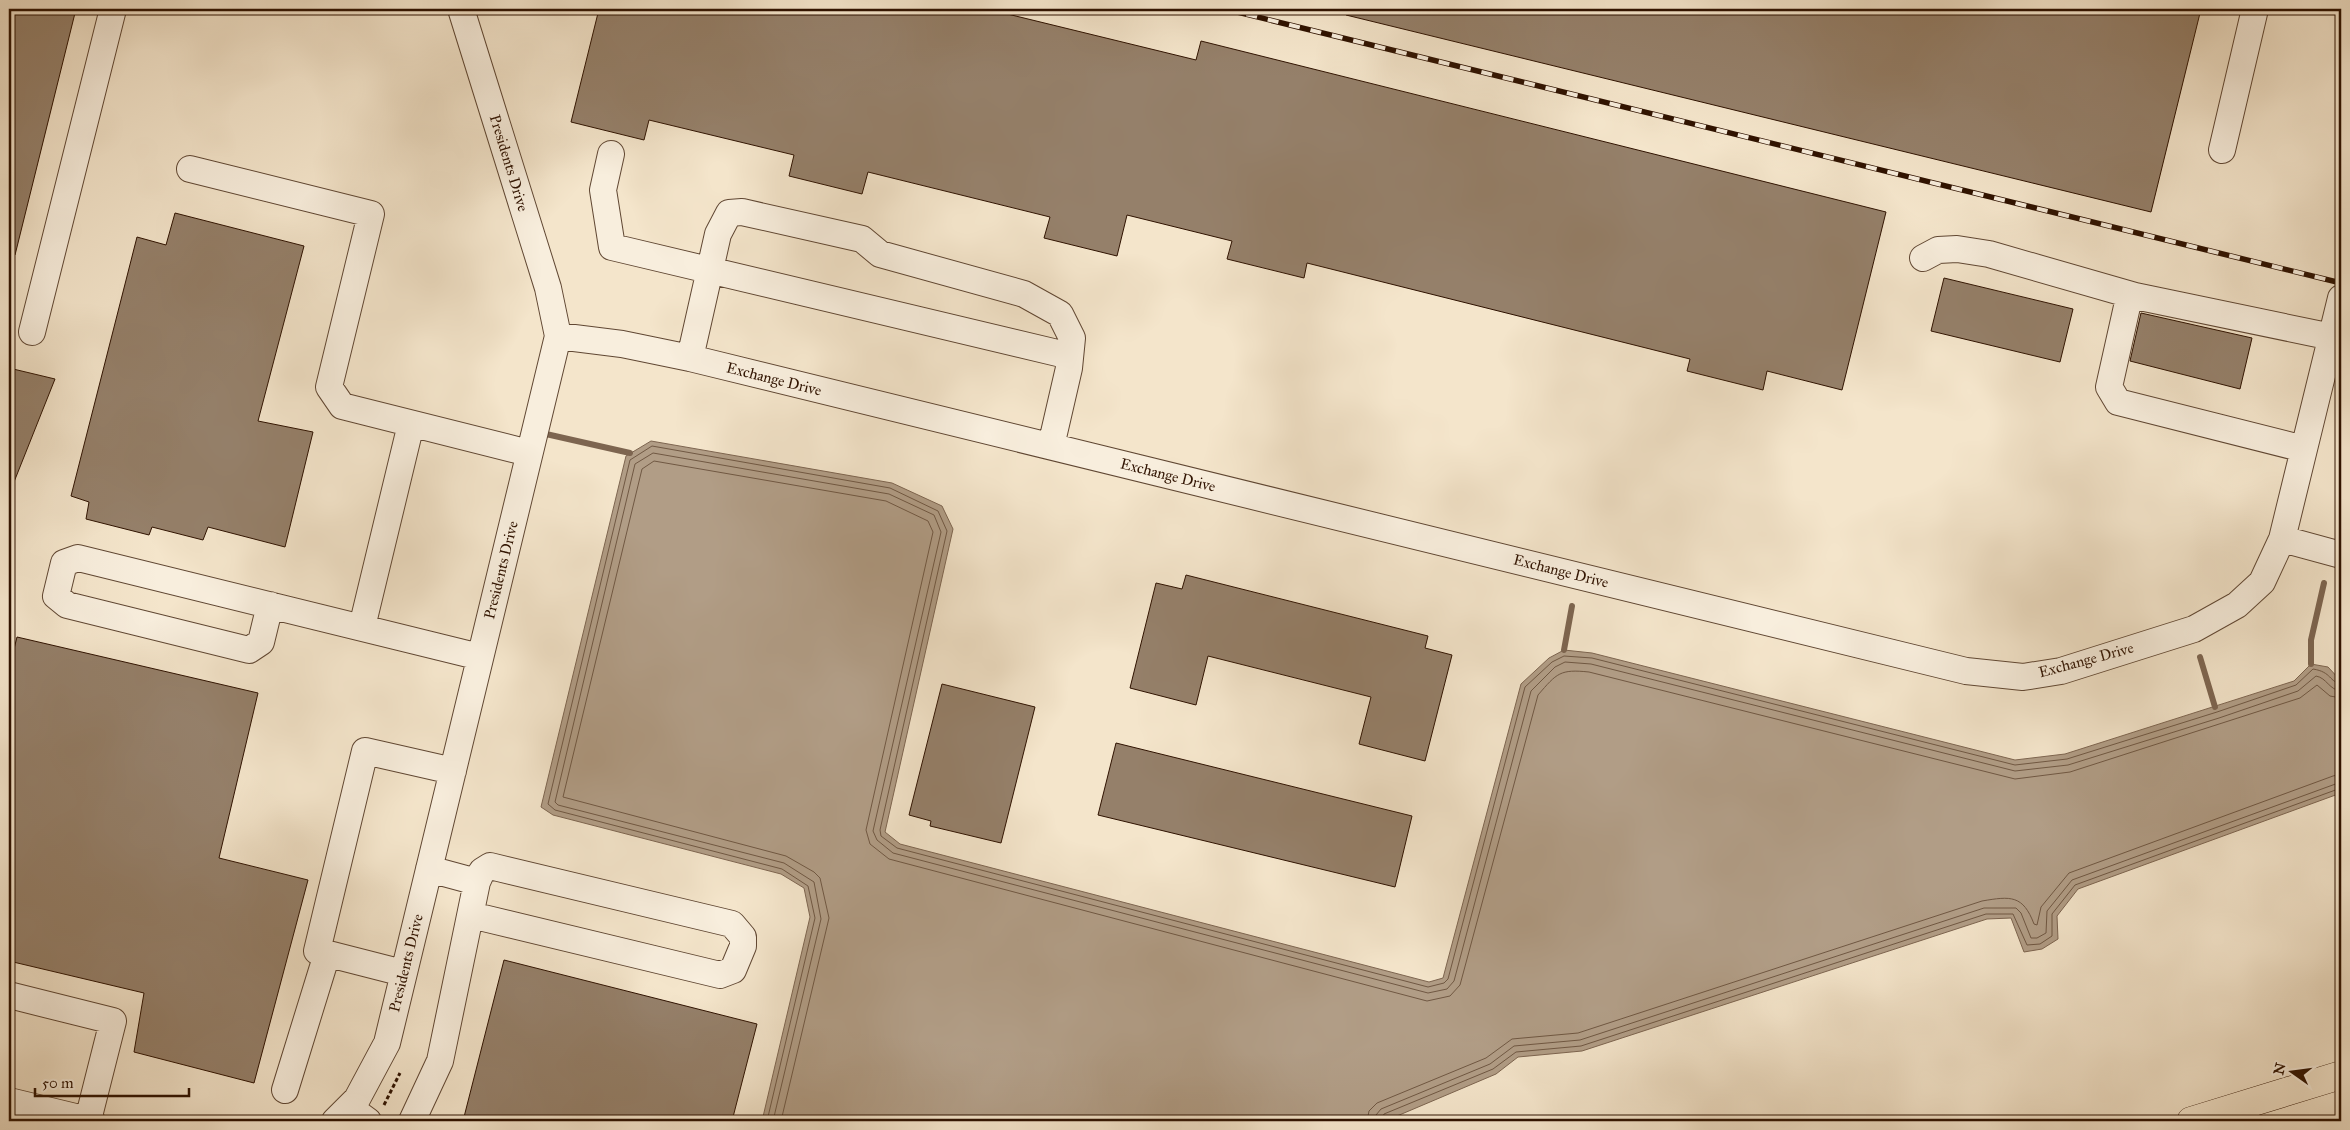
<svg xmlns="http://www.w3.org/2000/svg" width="2350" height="1130" viewBox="0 0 2350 1130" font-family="'IM FELL Great Primer',serif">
<rect width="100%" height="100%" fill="#f4e5cb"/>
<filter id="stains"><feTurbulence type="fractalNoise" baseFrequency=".004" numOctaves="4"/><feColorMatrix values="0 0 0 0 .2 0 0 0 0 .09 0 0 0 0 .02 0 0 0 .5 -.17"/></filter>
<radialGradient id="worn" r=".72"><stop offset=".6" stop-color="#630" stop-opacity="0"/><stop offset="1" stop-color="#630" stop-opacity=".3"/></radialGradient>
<path fill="#b19d86" stroke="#7d6550" d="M651 441 892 483 942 506 953 529 885 832 900 844 1429 982 1443 978 1521 684 1549 658 1564 650 1592 653 2015 760 2065 754 2294 681 2311 664 2328 667 2341 681V793L2078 889 2057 916 2058 939 2042 949 2024 952 2011 918 1987 919 1582 1051 1518 1057 1496 1074 1397 1116 1378 1121H762L810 917 804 888 781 874 553 815 541 807 626 456Z"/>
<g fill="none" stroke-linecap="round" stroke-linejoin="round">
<path stroke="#705843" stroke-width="1" d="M767 1121 815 918 808 886 782 869 555 810 548 804 630 460 652 446 890 488 938 511 947 531 880 830 881 836 897 848 1428 987 1444 983 1448 979 1525 687 1552 662 1564 656 1592 658 2015 765 2067 759 2217 712 2296 685 2313 669C2332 672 2329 682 2341 684
M773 1121 821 919 814 882 784 863 558 805 555 802 635 464 653 453 889 494 934 515 941 532 873 831 877 840 893 853 1428 993 1447 989 1454 981 1531 691 1555 667 1565 662 1591 664 2015 771 2068 765 2219 718 2298 691 2316 676C2327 678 2329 690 2341 691
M781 1121 829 918 820 878 814 872 786 856 563 797 642 469 654 461 886 501 928 521 933 532 866 830 870 844 889 859 1427 1001 1450 996 1460 985 1538 695C1557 673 1560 669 1589 672L2015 779 2070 772 2300 698 2317 685 2330 696 2341 698
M1367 1121 1369 1111 1377 1103 1486 1058 1512 1039 1578 1033 1982 901C2011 896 2023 895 2034 924L2037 925 2041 907 2069 873 2333 776 2341 774
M1374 1121 1376 1115 1381 1109 1490 1064 1514 1046 1580 1040 1984 908H2016L2021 913 2031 938H2037L2046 933 2047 911 2072 880 2341 782
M1381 1121 1384 1114 1493 1069 1516 1052 1581 1046 1986 914H2013L2027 945 2040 944 2052 936V914L2075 885 2341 788"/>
<path stroke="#7d6550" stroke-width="6" d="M546 434 630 453
M2340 520 2341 513
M1564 650 1572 606
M2200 657 2215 707
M2311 664V640L2324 583"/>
</g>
<path fill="#95806a" stroke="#2f1200" d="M9 9H76L15 255 9 254Z
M599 9H987L1196 60 1201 41 1886 212 1842 390 1767 371 1763 390 1687 371 1690 359 1307 263 1304 278 1227 259 1232 241 1127 215 1117 256 1044 238 1050 217 868 172 862 194 789 176 794 155 649 120 644 140 571 122Z
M1346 9H2201L2151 212 1346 15Z
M175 213 304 246 258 421 313 432 285 547 208 527 203 540 152 527 149 535 86 519 89 502 71 496 137 237 166 245Z
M1944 278 2073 309 2060 362 1931 331Z
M2141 313 2252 338 2240 389 2130 361Z
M9 368 55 379 10 492H9Z
M1186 575 1428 636 1425 648 1452 655 1425 761 1359 744 1371 697 1208 656 1196 705 1130 688 1156 583 1182 589Z
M17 637 258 693 219 858 308 880 254 1083 134 1052 144 993 9 961V669Z
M942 684 1035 707 1001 843 930 826 931 821 909 815Z
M1116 743 1412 816 1395 887 1098 815Z
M504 960 757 1024 732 1121H463Z"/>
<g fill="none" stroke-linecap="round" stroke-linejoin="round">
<defs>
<path id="minor" d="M2222 150 2255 9
M611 154 603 190 612 247 1070 356
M190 169 371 214 329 387 342 406 529 453
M1923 258 1938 250 1957 249 1989 254 2135 296
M32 332 113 9
M558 336 622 344 690 358 1966 671 2023 677 2061 671 2194 629 2237 605 2262 582 2282 539 2341 298
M690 358 718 234 729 213 742 212 862 239 880 254 1024 294 1060 314 1072 338 1069 368 1051 446
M2304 449 2118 402 2109 387 2128 302 2135 296 2332 337
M2282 539 2341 555
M270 605 261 642 249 650 67 605 56 596 64 563 78 558 480 657
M362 627 411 424
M471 915 720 975 733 970 743 946V937L732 924 490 866 482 871 477 882
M403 973 317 951 365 751 453 771
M9 995 113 1021 88 1120
M285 1090 327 954
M9 1101 92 1121
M349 1107 368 1121
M335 1121 357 1099 387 1043 558 336 548 288 461 9
M412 1121 440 1061 477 882 429 869"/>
<path id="highway" d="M2191 1121 2341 1075"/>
</defs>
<use href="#minor" stroke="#604733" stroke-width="28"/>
<use href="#highway" stroke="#2f1200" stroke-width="29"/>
<path stroke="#2f1200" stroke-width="3" stroke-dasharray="4 2.5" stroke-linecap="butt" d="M384 1105 400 1073"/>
<use href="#minor" stroke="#f8eedd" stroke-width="26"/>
<use href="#highway" stroke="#f4e5cb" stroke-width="28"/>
<defs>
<path id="rail" d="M1225 9 2341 283"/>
</defs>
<use href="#rail" stroke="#2f1200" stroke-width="5.5"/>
<use href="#rail" stroke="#f8eedd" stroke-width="4" stroke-dasharray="11" stroke-linecap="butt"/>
</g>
<g text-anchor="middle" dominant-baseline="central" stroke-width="5" stroke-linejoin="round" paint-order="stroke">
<g font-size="15" fill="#2f1200" stroke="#f8eedd">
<text transform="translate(509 163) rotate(73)">Presidents Drive</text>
<text transform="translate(774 379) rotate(14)">Exchange Drive</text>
<text transform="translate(1168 475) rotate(14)">Exchange Drive</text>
<text transform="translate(501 570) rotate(-76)">Presidents Drive</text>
<text transform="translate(1561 571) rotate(14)">Exchange Drive</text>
<text transform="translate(2086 660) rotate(-15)">Exchange Drive</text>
<text transform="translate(406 963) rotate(-76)">Presidents Drive</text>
</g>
</g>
<rect width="2350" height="1130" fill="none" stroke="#f4e5cb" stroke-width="30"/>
<rect x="10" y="10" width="2330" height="1110" fill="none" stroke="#2f1200" stroke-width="2.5"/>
<rect x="15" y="15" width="2320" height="1100" fill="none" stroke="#2f1200"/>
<g transform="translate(2292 1072) rotate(284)" stroke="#f8eedd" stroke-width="4" paint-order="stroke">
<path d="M0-4L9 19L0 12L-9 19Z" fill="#2f1200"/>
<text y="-8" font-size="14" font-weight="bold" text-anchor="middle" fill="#2f1200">N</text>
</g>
<path d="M35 1088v8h154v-8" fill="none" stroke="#2f1200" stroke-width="2.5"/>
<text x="42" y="1088" font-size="15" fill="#2f1200" stroke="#f8eedd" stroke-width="4" paint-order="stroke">50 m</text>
<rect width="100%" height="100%" filter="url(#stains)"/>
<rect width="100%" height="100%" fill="url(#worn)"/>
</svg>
